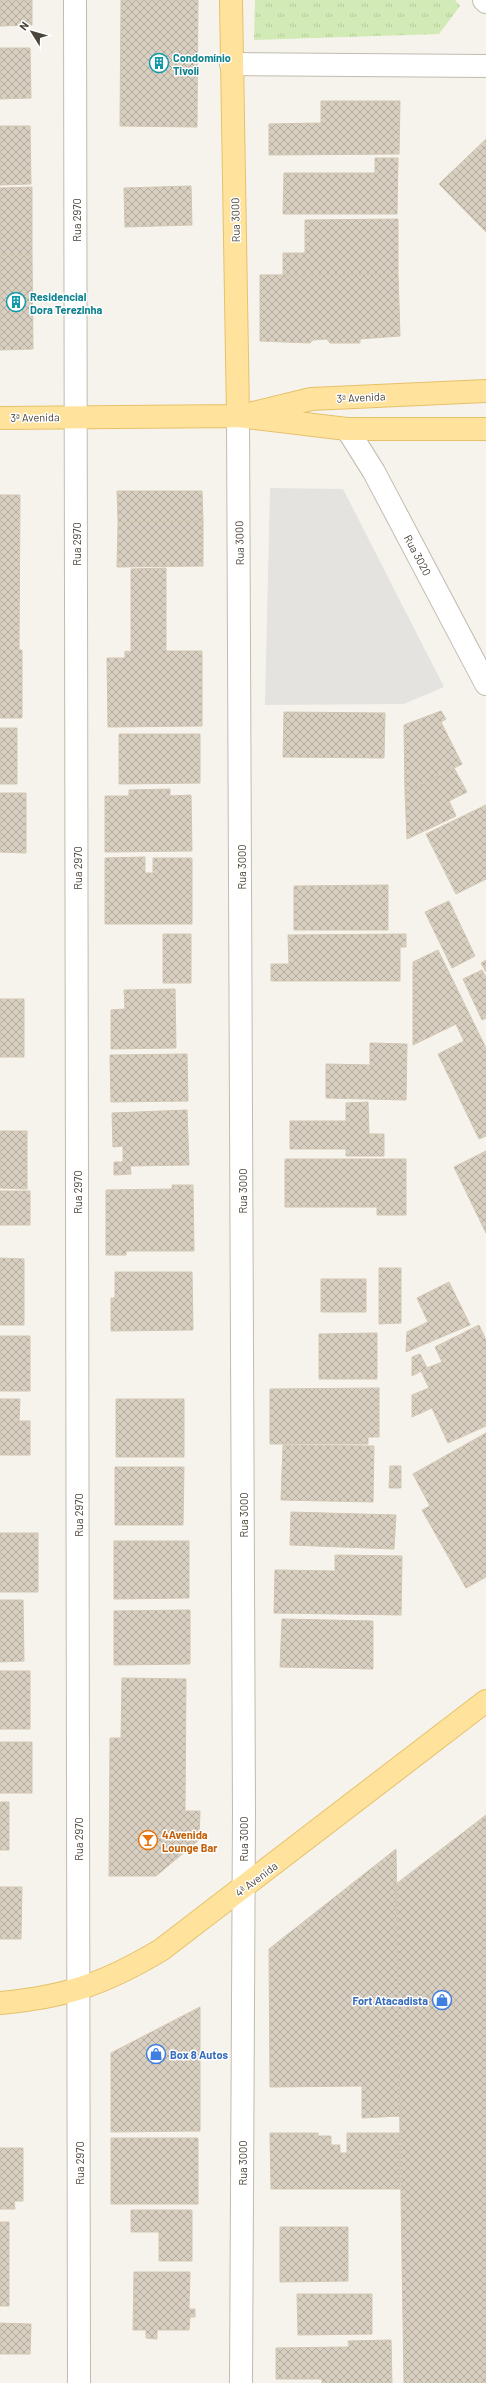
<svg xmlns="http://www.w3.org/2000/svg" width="486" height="2383" viewBox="0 0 486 2383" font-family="Barlow,sans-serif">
<defs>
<pattern id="grass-tufts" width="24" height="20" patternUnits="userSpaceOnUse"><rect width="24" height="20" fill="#d2eab5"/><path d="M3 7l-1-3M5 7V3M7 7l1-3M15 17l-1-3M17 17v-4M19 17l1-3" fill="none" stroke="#b6ca9c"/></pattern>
<pattern id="building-cross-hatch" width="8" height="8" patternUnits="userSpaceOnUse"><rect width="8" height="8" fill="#d8cfc1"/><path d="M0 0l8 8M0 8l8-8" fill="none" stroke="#b1aa9e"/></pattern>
</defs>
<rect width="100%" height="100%" fill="#f6f3ec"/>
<path fill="url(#grass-tufts)" d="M255 0H455L460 6 439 34 254 40Z"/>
<path fill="#e5e3e0" d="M270 488 343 489 444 687 404 704 265 705Z"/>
<path fill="url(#building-cross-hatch)" stroke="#d3c7b4" d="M0 0H32V25L0 26Z
M121 0H198L197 127 120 126Z
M0 48H30L31 98 0 99Z
M321 101H400L399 154 269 155V124L321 123Z
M0 126H30L31 184 0 185Z
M486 139V232L439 184Z
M375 158H398L397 214H283L284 173H375Z
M191 186 192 225 125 227 124 188Z
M32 187V255H0V188Z
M398 219V274L283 275V253H305V220Z
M0 255H32L33 349 0 350Z
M398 274 400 336 360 339V343H330L327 339 313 340 310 343 260 341V275Z
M117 491H202L203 521 118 522Z
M0 495H20L19 650H0Z
M203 521V566L117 567 118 522Z
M166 568V651H202V726L108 727 107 658H125V651L131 652V569Z
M0 650H22V718H0Z
M441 711 446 719 441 722 462 764 405 793 404 725Z
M284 712 385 713 384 758 283 757Z
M0 728H17V784H0Z
M119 734H200V783L119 784Z
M454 768 467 792 449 801 456 816 407 839 405 793Z
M170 789V796L191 795 192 851 105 852V796H129V790Z
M0 793H26V853L0 852Z
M486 805V879L456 894 426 834Z
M145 857V873H153V858H192V924H105V858Z
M388 885V930H294V886Z
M449 901 475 956 452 968 425 912Z
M163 934H191V983H163Z
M406 934V947H400V981H271V964H289L288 935Z
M438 950 486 1048V1136L479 1139 438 1054 464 1041 456 1024 413 1045V962Z
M486 960V972L481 963Z
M482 970 486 977V1018L482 1020 463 979Z
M175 989 176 1048 111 1049V1010L125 1009 124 990Z
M0 999H24V1057H0Z
M370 1043 407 1044 406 1100 326 1098V1064L370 1065Z
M187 1054 188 1101 111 1102 110 1055Z
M368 1102 369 1134H384V1156H346V1149H290V1121H346V1103Z
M187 1110 189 1165 130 1166 131 1174 114 1175V1162H123V1146L113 1147 112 1113Z
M0 1131H27V1189L0 1188Z
M486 1151V1233L454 1167Z
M285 1159H406V1215H377V1207H285Z
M172 1185H193L194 1251H126V1255H106V1190L172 1189Z
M0 1191H30V1225H0Z
M0 1258 24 1259V1325H0Z
M379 1268H401V1323L379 1324Z
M115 1272H192L193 1330 111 1331V1298H115Z
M321 1279H366V1312H321Z
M449 1282 470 1325 406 1352 407 1332 428 1322 417 1298Z
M479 1325 486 1340V1426L448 1443 432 1408 412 1417V1395L429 1388 421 1371 412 1376V1357L420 1354 427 1368 442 1362 435 1347Z
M377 1333V1379H319V1334Z
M0 1336H30V1391H0Z
M379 1388V1437H368V1444H270V1389Z
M0 1399H20L19 1421H30V1455H0Z
M116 1399H184V1457H116Z
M486 1433V1577L466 1588 422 1510 430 1506 413 1474Z
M283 1445 374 1446 373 1502 281 1500Z
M390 1466H401V1488H389Z
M115 1467H184L183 1525H115Z
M291 1512 396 1515 394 1549 290 1545Z
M0 1533H38V1592H0Z
M114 1541H189V1598L114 1599Z
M335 1555 402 1556 401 1615 274 1613 275 1570 335 1571Z
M0 1600H23L24 1661 0 1662Z
M190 1610V1664L114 1665V1611Z
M282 1619 373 1621V1669L280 1667Z
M0 1671H30V1729H0Z
M122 1678 186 1679 185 1811H200L199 1840 156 1876H109L110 1738H121Z
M0 1742H32V1793H0Z
M0 1802H9V1850H0Z
M486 1815V2383H404L396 1884Z
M396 1849 400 2116 362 2118V2086L270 2087 269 1949Z
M0 1887H22L21 1939H0Z
M200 2007V2131L111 2132V2053Z
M270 2133H318V2136H331V2145H340V2153H347V2133H400V2189H271Z
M111 2138H198V2204H111Z
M0 2148H23V2201H14L15 2209H0Z
M131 2210H192V2261H159V2232H131Z
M0 2222H9V2306H0Z
M280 2227H348V2281L280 2282Z
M134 2272H190L189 2309H195V2317H190L189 2330H157V2339L146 2338V2330H133Z
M297 2294H372V2334L298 2335Z
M0 2323 31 2324 30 2354H0Z
M391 2340 392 2383H322V2379H276V2348L349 2347 348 2341Z"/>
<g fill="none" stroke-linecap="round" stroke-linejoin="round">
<defs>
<path id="minor" d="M75 0 79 2383
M484 0 486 2
M231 64 486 66
M238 416 244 1813 241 2383
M347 429 374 472 486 684"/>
<path id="major" d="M231 0 238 416
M253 413 311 399 486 391
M0 418 238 416 347 429H486
M0 2003C66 1997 104 1984 161 1950L486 1701"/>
</defs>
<use href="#minor" stroke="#c2bbae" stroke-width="24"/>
<use href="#major" stroke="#e6c16a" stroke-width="24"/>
<use href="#minor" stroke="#fff" stroke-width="22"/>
<use href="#major" stroke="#ffe39c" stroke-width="22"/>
</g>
<defs>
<symbol id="building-ring" viewBox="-11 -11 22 22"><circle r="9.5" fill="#fff" stroke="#0f9aa8" stroke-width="1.5"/><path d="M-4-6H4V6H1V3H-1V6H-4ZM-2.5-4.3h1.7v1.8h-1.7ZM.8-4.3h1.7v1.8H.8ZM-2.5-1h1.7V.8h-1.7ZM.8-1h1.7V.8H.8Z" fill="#0f9aa8"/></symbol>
<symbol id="bar-ring" viewBox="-11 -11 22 22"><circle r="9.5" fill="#fff" stroke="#e8710a" stroke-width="1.5"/><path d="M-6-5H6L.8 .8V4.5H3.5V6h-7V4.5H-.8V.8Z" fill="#e8710a"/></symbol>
<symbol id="shop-ring" viewBox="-11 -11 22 22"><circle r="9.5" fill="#fff" stroke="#3f7fe0" stroke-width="1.5"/><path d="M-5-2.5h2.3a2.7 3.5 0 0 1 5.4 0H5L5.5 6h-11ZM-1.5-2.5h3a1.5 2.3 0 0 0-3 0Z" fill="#3f7fe0"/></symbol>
</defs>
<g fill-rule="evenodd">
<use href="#building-ring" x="148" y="52" width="22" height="22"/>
<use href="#building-ring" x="5" y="291" width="22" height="22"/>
<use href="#bar-ring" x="137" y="1829" width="22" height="22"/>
<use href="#shop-ring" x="431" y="1989" width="22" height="22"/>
<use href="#shop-ring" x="145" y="2043" width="22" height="22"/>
</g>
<g text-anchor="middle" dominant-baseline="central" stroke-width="3" stroke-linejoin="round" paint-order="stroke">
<g font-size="11" font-weight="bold" fill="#0d838f" stroke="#fff" text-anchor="start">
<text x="173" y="57">Condomínio<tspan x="173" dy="13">Tivoli</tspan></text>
<text x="30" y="296">Residencial<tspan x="30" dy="13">Dora Terezinha</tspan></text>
</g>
<g font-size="11" fill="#4b4439" stroke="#fff">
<text transform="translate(76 220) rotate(-90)">Rua 2970</text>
<text transform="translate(235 220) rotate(-91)">Rua 3000</text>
<text transform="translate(361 397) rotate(-3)">3ª Avenida</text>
<text transform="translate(35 417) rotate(-1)">3ª Avenida</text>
<text transform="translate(239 543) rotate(-91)">Rua 3000</text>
<text transform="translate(76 544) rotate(-90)">Rua 2970</text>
<text transform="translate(418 555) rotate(62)">Rua 3020</text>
<text transform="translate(241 867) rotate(-90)">Rua 3000</text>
<text transform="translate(77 868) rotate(-90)">Rua 2970</text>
<text transform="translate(242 1191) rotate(-90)">Rua 3000</text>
<text transform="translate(77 1192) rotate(-90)">Rua 2970</text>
<text transform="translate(78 1515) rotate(-90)">Rua 2970</text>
<text transform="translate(243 1515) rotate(-90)">Rua 3000</text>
<text transform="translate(78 1839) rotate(-90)">Rua 2970</text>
<text transform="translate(243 1839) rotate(-90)">Rua 3000</text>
<text transform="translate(256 1879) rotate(-37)">4ª Avenida</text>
<text transform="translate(79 2163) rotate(-90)">Rua 2970</text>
<text transform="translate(242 2163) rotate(-90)">Rua 3000</text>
</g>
<g font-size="11" font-weight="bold" fill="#c56008" stroke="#fff" text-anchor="start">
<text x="162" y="1834">4Avenida<tspan x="162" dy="13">Lounge Bar</tspan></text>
</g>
<g font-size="11" font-weight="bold" fill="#366cbe" stroke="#fff" text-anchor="end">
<text x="428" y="2000">Fort Atacadista</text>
<text x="170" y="2054" text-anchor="start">Box 8 Autos</text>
</g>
</g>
<g transform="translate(32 32) rotate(307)" stroke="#ffffff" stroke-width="3" paint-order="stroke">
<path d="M0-3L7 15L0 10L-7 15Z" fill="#4b4439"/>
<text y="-6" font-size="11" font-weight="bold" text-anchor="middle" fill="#4b4439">N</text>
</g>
</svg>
